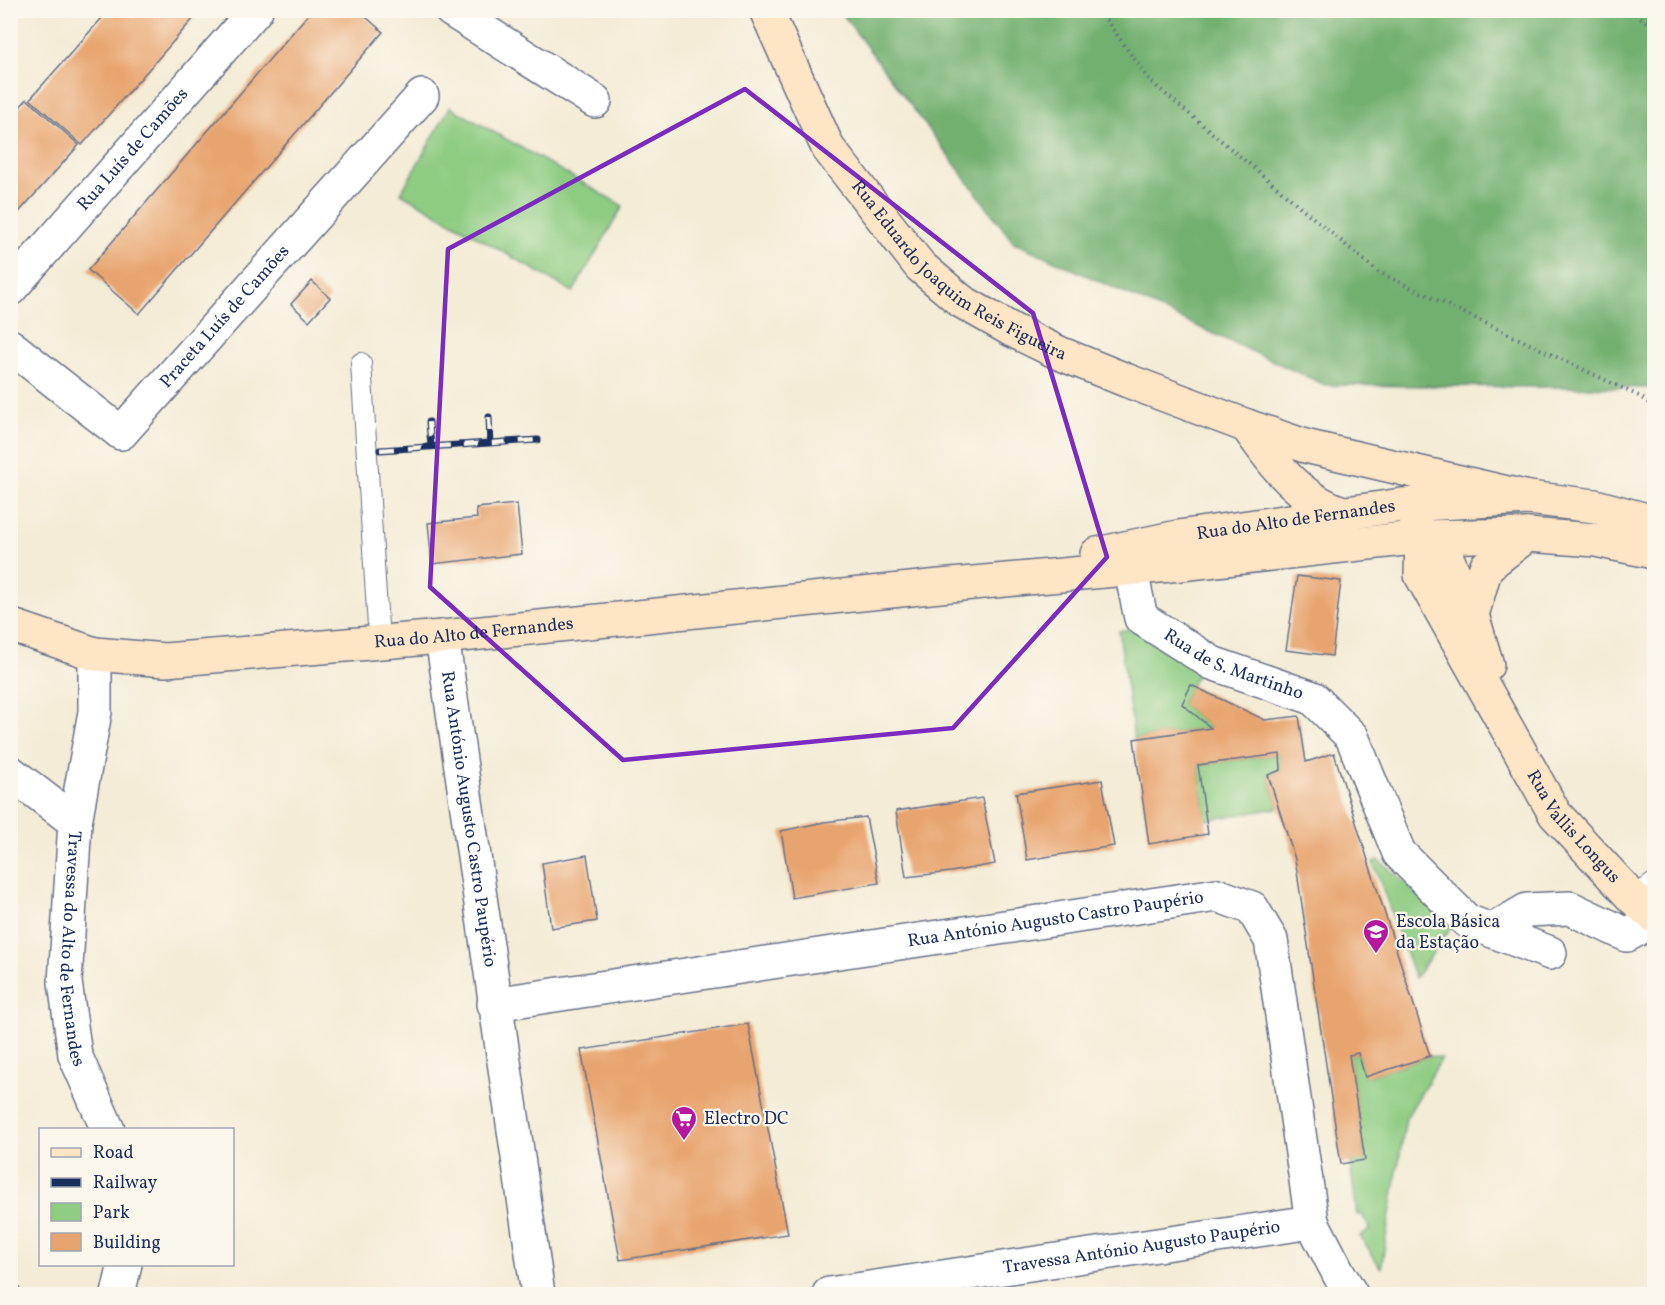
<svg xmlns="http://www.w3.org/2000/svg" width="1665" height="1305" viewBox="0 0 1665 1305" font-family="Vollkorn,serif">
<rect width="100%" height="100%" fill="#fbf7ec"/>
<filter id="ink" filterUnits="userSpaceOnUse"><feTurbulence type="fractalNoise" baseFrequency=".0167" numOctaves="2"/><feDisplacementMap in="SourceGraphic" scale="12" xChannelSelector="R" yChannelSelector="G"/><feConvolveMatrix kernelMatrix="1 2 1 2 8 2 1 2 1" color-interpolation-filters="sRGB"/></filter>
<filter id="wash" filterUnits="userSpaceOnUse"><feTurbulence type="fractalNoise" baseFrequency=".008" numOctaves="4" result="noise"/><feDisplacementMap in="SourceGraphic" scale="24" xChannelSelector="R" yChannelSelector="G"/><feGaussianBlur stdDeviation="1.35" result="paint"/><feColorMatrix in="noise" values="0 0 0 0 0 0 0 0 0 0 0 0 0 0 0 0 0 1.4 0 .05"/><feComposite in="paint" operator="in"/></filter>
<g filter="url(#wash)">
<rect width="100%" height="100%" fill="#f3ecd6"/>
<path fill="#8ecc82" stroke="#547e70" stroke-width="1.5" d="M450 107 623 206 573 292 401 193Z
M1143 626 1203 662 1182 704 1211 728 1134 739 1119 631Z
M1280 754 1281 770 1268 775 1278 808 1206 820 1198 765Z
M1379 860 1453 925 1415 978 1373 862Z
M1358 1053 1365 1077 1430 1056 1442 1058 1406 1118 1381 1268 1360 1236 1370 1229 1361 1213 1357 1215 1350 1162 1365 1159 1349 1055Z"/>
<path fill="#72b070" stroke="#467067" stroke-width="1.5" d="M840 11H1654V388L1325 385 1013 242Z"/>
<g id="blocks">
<path fill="#e8a46e" d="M109 10H201L82 145 30 99Z
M312 10H358L383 32 139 314 88 270Z
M27 99 79 145 10 222V118Z
M312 281 330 298 309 321 291 304Z
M517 504 522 554 432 564 428 523 477 518 476 508Z
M1297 576 1341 581 1332 656 1286 650Z
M1191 685 1265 720 1299 716 1306 762 1334 753 1430 1056 1365 1077 1358 1053 1349 1055 1365 1160 1341 1164 1295 859 1268 775 1281 770 1280 754 1198 765 1208 834 1149 844 1134 739 1211 728 1182 704Z
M1102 780 1114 846 1027 860 1016 793Z
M982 798 995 864 951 872 906 877 896 811Z
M866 817 879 883 792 898 781 831 824 822Z
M587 855 597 921 551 928 542 863Z
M748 1024 788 1234 620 1260 581 1050Z"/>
</g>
</g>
<g filter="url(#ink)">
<use href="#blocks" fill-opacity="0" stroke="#677188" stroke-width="1.5"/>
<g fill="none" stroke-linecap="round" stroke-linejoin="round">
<defs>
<path id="lane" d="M361 363 379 642
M1633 898 1654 883
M10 1294H11"/>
<g id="street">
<path d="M451 10 595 101"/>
<path id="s1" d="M10 289 256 10"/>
<path id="s2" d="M10 346 121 433 422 96"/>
<path id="s3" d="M1126 548 1141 618 1212 663 1313 698 1352 737 1399 853 1467 921 1550 953"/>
<path id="s4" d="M442 637 538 1294"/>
<path id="s5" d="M95 654V712L75 822 65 982 75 1055 108 1130"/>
<path d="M10 772 75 822"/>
<path d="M1493 930 1527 910 1570 908 1627 935 1654 920"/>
<path id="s6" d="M494 1004 1217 895 1252 908 1271 940 1312 1222 1339 1274 1351 1294"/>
<path d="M118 1294 125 1264"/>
<path id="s7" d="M829 1294 1312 1222"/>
</g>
<g id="secondary">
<path id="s8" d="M766 10 828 148 920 266 961 301 1012 330 1059 353 1128 381 1247 426 1305 446 1529 498"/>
<path d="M1247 426C1274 465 1298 499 1346 514"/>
<path d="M1416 527 1422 537 1447 558 1472 615 1487 665"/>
<path id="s9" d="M1422 537 1421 575 1555 814 1633 898 1654 916"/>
<path id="s10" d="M1097 554 1178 537 1402 505 1529 498 1595 506 1654 522"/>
<path d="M1472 615 1486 567 1527 535"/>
<path id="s11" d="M10 625 95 654 165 660 442 637 940 586 1181 564 1422 537 1527 535 1596 540 1654 552"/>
</g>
</defs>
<use href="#lane" stroke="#677188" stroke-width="22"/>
<use href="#street" stroke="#677188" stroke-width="36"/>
<use href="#secondary" stroke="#677188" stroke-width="36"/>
<path stroke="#677188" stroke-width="4" stroke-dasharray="1.5 4.5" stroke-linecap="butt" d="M1099 10 1150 81 1378 272 1639 396 1654 407
M1631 10 1654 28"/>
<use href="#lane" stroke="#fff" stroke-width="20"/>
<use href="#street" stroke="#fff" stroke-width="33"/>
<use href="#secondary" stroke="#fde5c5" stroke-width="33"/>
<defs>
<path id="rail" d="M489 417 490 443
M429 422 431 446
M380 450 538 440"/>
</defs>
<use href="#rail" stroke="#1b2f5e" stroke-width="7"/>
<use href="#rail" stroke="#fbf7ec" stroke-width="4.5" stroke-dasharray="14" stroke-linecap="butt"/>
</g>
</g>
<path fill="none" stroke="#7b2cbf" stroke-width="4.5" stroke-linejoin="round" d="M745 89 1033 313 1107 557 953 728 623 760 430 587 448 249Z"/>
<defs>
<symbol id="school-pin" viewBox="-11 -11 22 30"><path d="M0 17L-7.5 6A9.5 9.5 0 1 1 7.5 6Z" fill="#b5179e" stroke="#fbf7ec"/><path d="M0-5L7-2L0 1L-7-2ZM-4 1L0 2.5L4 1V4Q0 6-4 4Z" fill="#fff"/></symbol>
<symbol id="supermarket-pin" viewBox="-11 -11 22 30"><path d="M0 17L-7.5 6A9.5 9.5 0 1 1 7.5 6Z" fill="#b5179e" stroke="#fbf7ec"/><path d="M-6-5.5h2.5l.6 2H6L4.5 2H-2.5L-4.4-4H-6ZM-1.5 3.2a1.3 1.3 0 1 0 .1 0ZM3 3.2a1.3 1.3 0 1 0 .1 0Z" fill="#fff"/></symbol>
</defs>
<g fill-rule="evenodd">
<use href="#school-pin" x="1361" y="917" width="30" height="40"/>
<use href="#supermarket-pin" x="669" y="1104" width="30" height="40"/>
</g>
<g text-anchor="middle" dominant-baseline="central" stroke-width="4.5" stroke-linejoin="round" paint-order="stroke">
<g font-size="18" fill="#1b2f5e" stroke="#fbf7ec">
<text stroke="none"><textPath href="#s1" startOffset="186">Rua Luís de Camões</textPath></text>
<text stroke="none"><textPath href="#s8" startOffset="334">Rua Eduardo Joaquim Reis Figueira</textPath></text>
<text stroke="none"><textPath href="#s2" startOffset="297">Praceta Luís de Camões</textPath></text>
<text stroke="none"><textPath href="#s10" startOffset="202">Rua do Alto de Fernandes</textPath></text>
<text stroke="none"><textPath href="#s11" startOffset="470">Rua do Alto de Fernandes</textPath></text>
<text stroke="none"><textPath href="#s3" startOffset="176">Rua de S. Martinho</textPath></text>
<text stroke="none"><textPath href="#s4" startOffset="184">Rua António Augusto Castro Paupério</textPath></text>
<text stroke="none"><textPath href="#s9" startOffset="333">Rua Vallis Longus</textPath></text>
<text stroke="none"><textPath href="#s6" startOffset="568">Rua António Augusto Castro Paupério</textPath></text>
<text stroke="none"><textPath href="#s5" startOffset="297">Travessa do Alto de Fernandes</textPath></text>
<text stroke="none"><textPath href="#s7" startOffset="316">Travessa António Augusto Paupério</textPath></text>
</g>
<g font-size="18" fill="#1b2f5e" stroke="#fbf7ec" text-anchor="start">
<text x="1396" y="922">Escola Básica<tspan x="1396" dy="21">da Estação</tspan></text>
<text x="704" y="1119">Electro DC</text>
</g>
</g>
<rect width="1665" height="1305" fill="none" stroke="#fbf7ec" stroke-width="36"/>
<rect x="39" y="1128" width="195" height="138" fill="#fbf7ec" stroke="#a1a7b3" stroke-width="1.5"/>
<rect x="51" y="1148" width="30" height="9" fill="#fde5c5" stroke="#a1a7b3" stroke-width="1.5"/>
<text x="93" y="1158" font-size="18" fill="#1b2f5e">Road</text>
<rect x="51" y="1178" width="30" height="9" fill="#1b2f5e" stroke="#a1a7b3" stroke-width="1.5"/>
<text x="93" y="1188" font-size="18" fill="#1b2f5e">Railway</text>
<rect x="51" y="1203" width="30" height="18" fill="#8ecc82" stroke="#a1a7b3" stroke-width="1.5"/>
<text x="93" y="1218" font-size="18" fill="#1b2f5e">Park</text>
<rect x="51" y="1233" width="30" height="18" fill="#e8a46e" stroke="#a1a7b3" stroke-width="1.5"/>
<text x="93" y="1248" font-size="18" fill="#1b2f5e">Building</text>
</svg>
